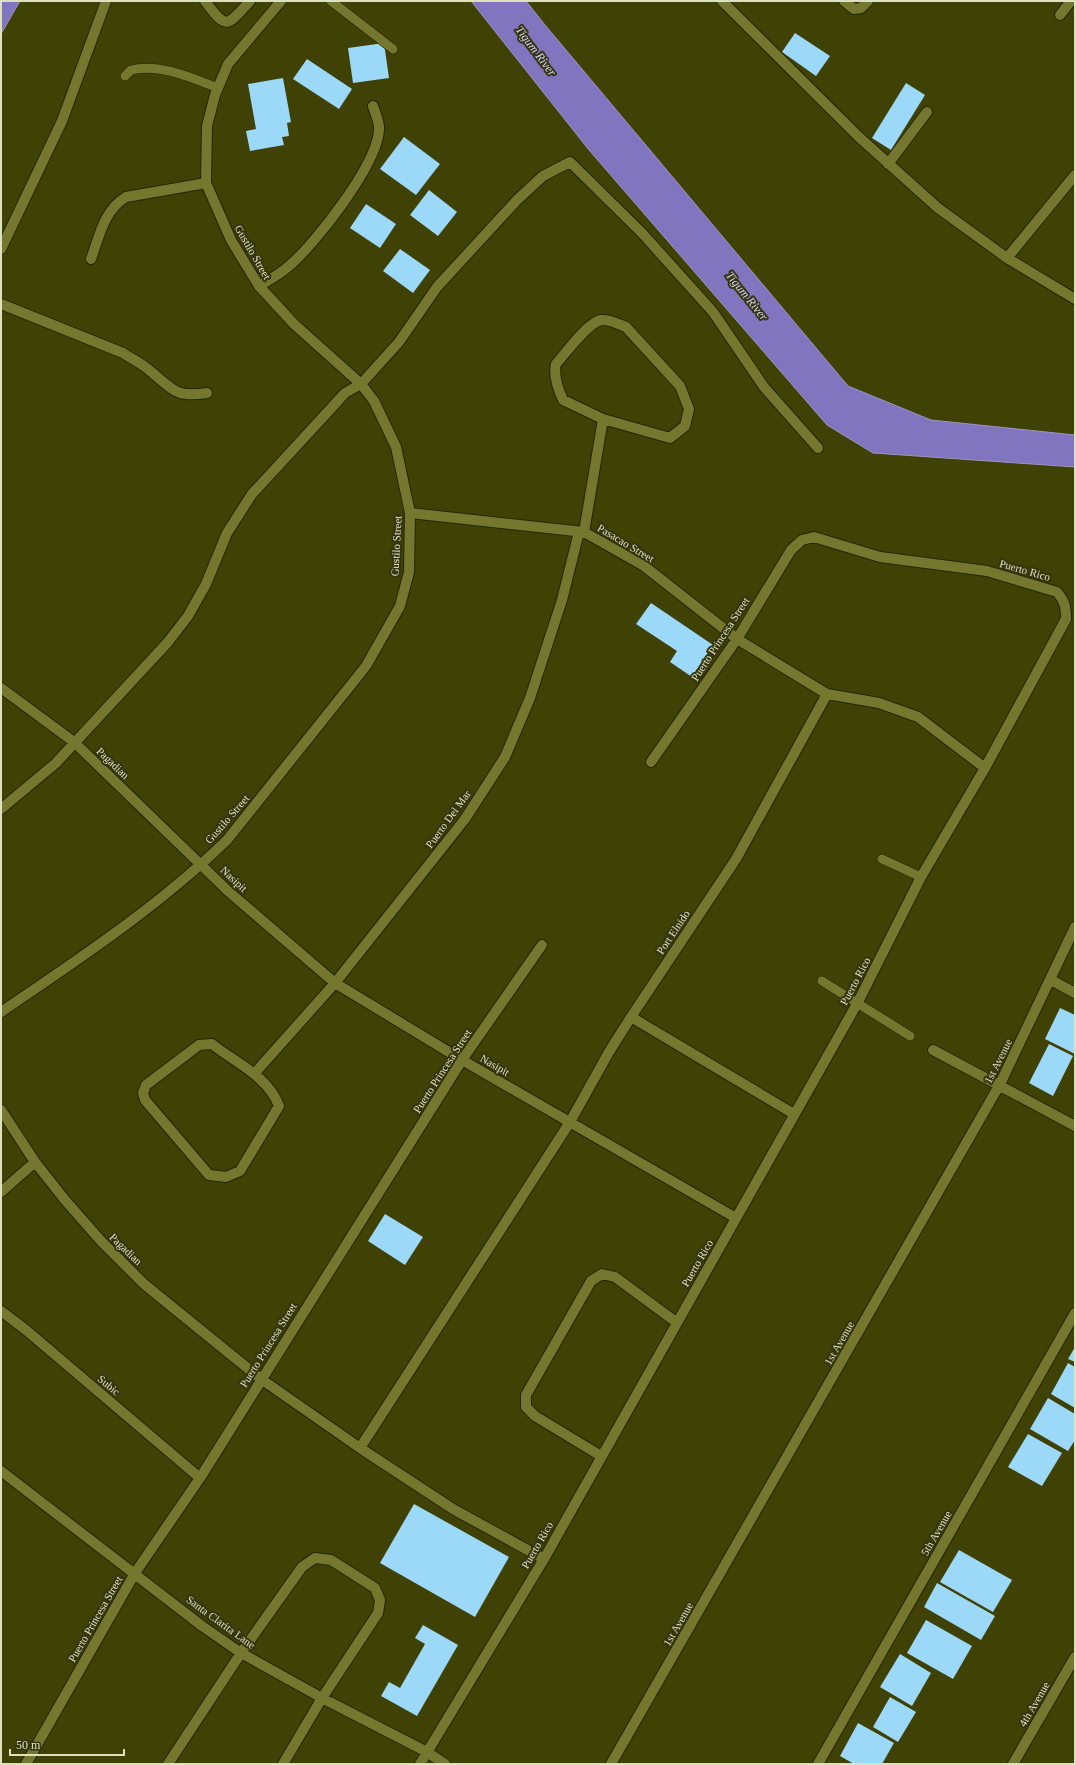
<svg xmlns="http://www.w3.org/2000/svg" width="1076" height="1765" viewBox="0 0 1076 1765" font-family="Georgia,serif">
<rect width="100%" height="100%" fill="#404105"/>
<path fill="#8175c0" stroke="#9d95bf" d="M1 1H20L1 34Z
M471 1H526L545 25 848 386 931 420 1075 435V467L873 453 827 425 589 150Z"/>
<path fill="#9cd9f8" d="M795 33 830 56 816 76 782 52Z
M384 43 389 78 353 83 348 48Z
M307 59 352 89 339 109 293 79Z
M283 78 291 122 287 123 289 136 282 137 284 145 250 151 246 131 256 129 248 84Z
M906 83 925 95 891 150 872 138Z
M404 137 440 164 416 195 380 169Z
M429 190 457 212 438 236 410 215Z
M366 204 396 224 380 248 350 228Z
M400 249 430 270 413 293 383 271Z
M651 603 713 645 692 677 670 662 677 651 636 624Z
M1060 1008 1075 1015V1054L1045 1039Z
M1049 1044 1073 1056 1053 1096 1029 1083Z
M385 1214 423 1237 405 1265 368 1241Z
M1075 1347V1362L1068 1359Z
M1068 1363 1075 1367V1408L1051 1394Z
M1048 1398 1075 1414V1440L1068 1451 1030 1429Z
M1028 1434 1062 1453 1042 1486 1008 1467Z
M414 1504 509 1557 475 1617 380 1563Z
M959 1550 1012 1580 993 1612 940 1582Z
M937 1583 995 1616 981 1640 924 1607Z
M926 1620 972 1646 953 1679 907 1653Z
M423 1625 458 1645 417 1716 381 1696 389 1682 400 1688 425 1644 415 1638Z
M900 1654 931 1673 912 1706 880 1687Z
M890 1697 916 1712 898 1742 873 1727Z
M858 1723 894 1743 882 1764H854L840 1756Z"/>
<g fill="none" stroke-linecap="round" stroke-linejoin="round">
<defs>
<path id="service" d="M331 1 393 49
M125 76 131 70C159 63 192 78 218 88
M882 859 921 877
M822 981 910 1036"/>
<path id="minor" d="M205 1C227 31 227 26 250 1
M722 1 860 138 938 208 1007 258 1075 299
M844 1 854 9 861 8 868 1
M1060 15 1071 1
M888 164 927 112
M1 249 62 121 106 1
M1007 258 1075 175
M91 259C99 237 104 210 126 197L206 183
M259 286C269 280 280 274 289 266 316 243 377 165 379 130 380 123 375 113 373 106
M1 304 123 353C132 359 141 363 149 370 173 389 174 398 207 393
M410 513 584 532 644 566 737 639 827 694 879 703 918 717 985 768
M584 532 603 419 563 400C558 389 553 376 556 364 566 353 587 323 601 320 610 319 618 324 626 327L680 386 689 409 685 426 670 438 603 419
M1 688 74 742 228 891 335 983 462 1060 736 1218
M1 809 56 763 168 642 188 616 206 584 227 533 252 494 335 404 345 393 361 384 399 342 437 287 517 200 543 176 570 162 642 233 713 312 764 387 818 448
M1051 980 1075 993
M212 1044C234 1062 268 1076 279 1106L240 1171 226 1177 209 1175 145 1100 143 1093 146 1085 199 1045Z
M933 1050 1075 1126
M254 1074 335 983 465 819 505 757 530 698 562 600 579 532
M1 1110 35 1162 65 1200 101 1241 144 1284 261 1379 360 1448 453 1509 544 1559
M794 1114 631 1017 736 859 827 694
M1 1192 35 1162
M1 1311 26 1330 200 1478
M360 1448 570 1122 609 1052 631 1017
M601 1456 535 1416 526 1407V1395L591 1281 602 1274 615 1277 676 1322
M1 1471 202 1626 241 1653 322 1698 427 1752 445 1764
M26 1764 135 1573 200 1478 462 1060 542 945
M168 1764 241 1653 302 1567 315 1558 331 1560 375 1588 380 1600 378 1613 322 1698 283 1764
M420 1764 544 1559 858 1002 921 877 985 768 1066 619C1066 608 1065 601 1057 592L987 571 880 557 814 537 802 540 791 550 737 639 651 762
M611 1764 1000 1084 1075 927
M818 1764 1075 1313
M1013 1764 1075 1657"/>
<path id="tertiary" d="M1 1012C79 959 159 906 227 840L366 666 400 606 409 572 410 513 396 447 374 401 361 384 294 324 259 286 231 240 206 183 207 126 215 95 228 64 281 1"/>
</defs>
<use href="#service" stroke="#262600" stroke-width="10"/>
<use href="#minor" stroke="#262600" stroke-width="12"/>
<use href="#tertiary" stroke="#262600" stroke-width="12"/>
<use href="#service" stroke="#75772f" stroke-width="9"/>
<use href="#minor" stroke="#75772f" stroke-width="10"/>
<use href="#tertiary" stroke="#75772f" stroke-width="10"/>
</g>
<g text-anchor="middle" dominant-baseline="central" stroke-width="4" stroke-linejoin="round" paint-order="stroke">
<g font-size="11" fill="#dfe1be" stroke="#353610">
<text transform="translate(253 252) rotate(60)">Gustilo Street</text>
<text transform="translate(626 543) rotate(31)">Pasacao Street</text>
<text transform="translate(396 546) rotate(-87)">Gustilo Street</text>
<text transform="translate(1025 570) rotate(16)">Puerto Rico</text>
<text transform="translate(720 639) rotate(-57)">Puerto Princesa Street</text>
<text transform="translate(113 763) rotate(44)">Pagadian</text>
<text transform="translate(227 819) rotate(-49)">Gustilo Street</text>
<text transform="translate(448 819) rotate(-54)">Puerto Del Mar</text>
<text transform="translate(234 879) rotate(43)">Nasipit</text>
<text transform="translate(673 932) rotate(-56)">Port Elnido</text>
<text transform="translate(855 981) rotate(-62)">Puerto Rico</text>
<text transform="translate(998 1061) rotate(-63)">1st Avenue</text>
<text transform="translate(495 1065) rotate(30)">Nasipit</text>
<text transform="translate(442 1071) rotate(-57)">Puerto Princesa Street</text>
<text transform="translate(126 1249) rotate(44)">Pagadian</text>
<text transform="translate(697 1263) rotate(-60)">Puerto Rico</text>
<text transform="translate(839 1343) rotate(-60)">1st Avenue</text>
<text transform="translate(268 1345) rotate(-58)">Puerto Princesa Street</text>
<text transform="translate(109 1385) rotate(40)">Subic</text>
<text transform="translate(936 1533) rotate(-60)">5th Avenue</text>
<text transform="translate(537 1545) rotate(-60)">Puerto Rico</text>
<text transform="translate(95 1619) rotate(-60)">Puerto Princesa Street</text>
<text transform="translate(221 1622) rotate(36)">Santa Clarita Lane</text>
<text transform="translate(678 1624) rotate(-60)">1st Avenue</text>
<text transform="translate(1034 1704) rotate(-60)">4th Avenue</text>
</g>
<g font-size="12" font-style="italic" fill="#d8d4fd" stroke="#353610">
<text transform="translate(536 51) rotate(53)">Tigum River</text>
<text transform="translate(747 296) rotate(51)">Tigum River</text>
</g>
</g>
<rect width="1076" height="1765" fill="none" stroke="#dfe1be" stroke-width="4"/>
<path d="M10 1749v6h114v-6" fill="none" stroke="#dfe1be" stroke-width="2"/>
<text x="16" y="1749" font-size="12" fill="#dfe1be" stroke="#353610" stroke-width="3" paint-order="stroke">50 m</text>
</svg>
